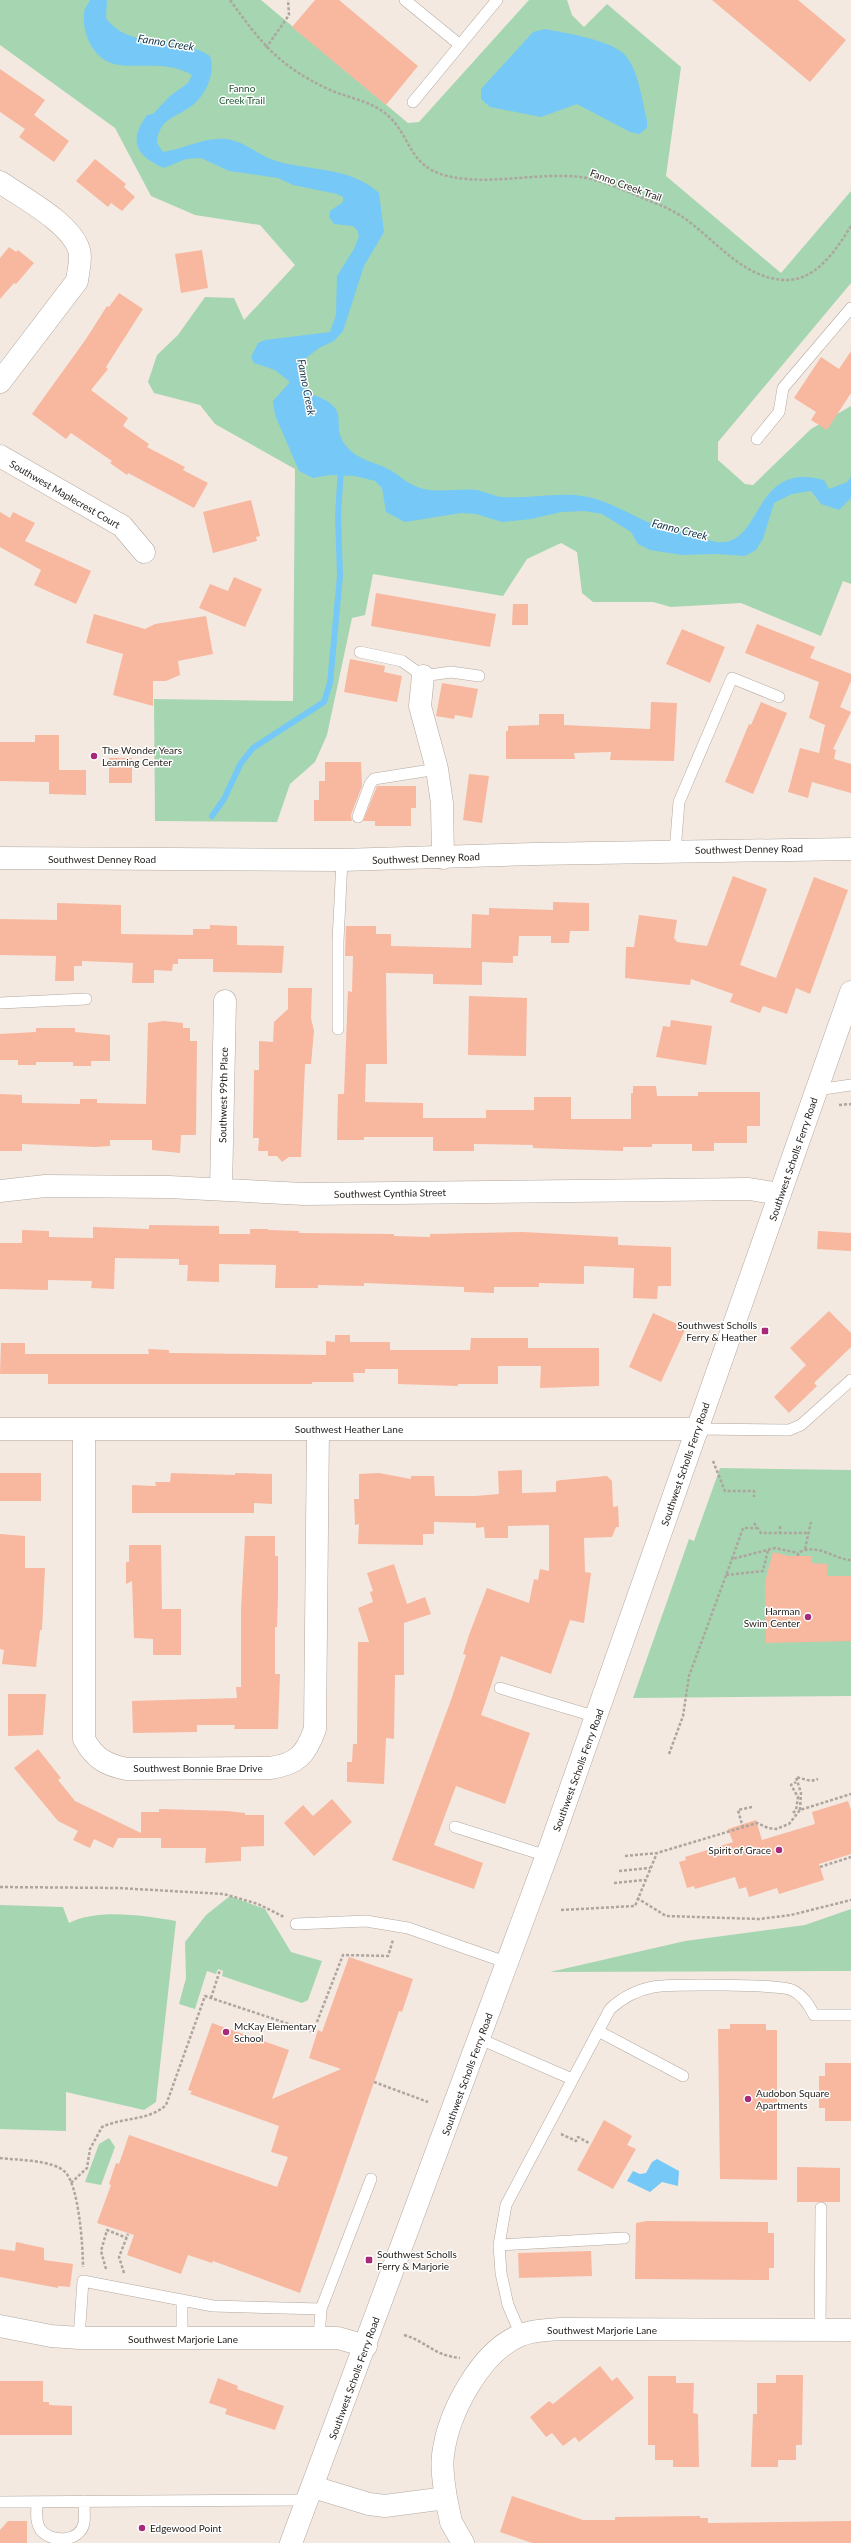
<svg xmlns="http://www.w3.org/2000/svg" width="851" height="2543" viewBox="0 0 851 2543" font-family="Lato,sans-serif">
<rect width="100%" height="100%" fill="#f4e9e0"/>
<path fill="#a5d6b1" d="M0 0H261L408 123 419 122 529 0H567L572 15 584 27 607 4 681 67 666 176 781 273 851 191V283L718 442V460L745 484 753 485 811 429 851 406V584L843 581 821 636 741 603 671 607 653 602H593L582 593 577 552 561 543 527 559 503 596 373 574 365 615 352 618 327 735 315 762 290 784 277 822 155 821 154 699 293 701 295 469 215 424 200 405 154 393 148 382 157 355 178 335 205 297 234 298 244 320 295 265 260 225 195 215 151 196 115 128 0 45Z
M720 1468 851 1470V1696L633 1698 689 1539 694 1541Z
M230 1896 265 1909 291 1952 322 1961 308 2000 302 2003 222 1976 223 1971 218 1969 216 1974 207 1971 195 2009 179 2004 186 1978 185 1942 206 1915Z
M0 1905 63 1907 69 1923C99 1908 145 1916 176 1921L156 2102 144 2110 66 2092V2131L0 2129Z
M851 1909V1971L550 1972 685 1941 805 1925Z
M109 2138 115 2147 101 2185 85 2182 99 2144Z"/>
<path fill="#76c8f6" d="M90 0H107L106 18C130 51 177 34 210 56 216 74 205 97 190 107 173 119 159 119 157 143L163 152C185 149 203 137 226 139 244 141 258 155 276 161 311 171 351 167 379 193L384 232 364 266 343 331 334 341 319 348 306 358 302 367V377L308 393C358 409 326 424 348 448 358 460 375 462 388 469 397 473 404 481 413 485 433 495 455 488 476 490 484 491 493 496 502 497 529 499 556 492 583 496 607 500 629 514 650 523 663 529 678 530 691 534 700 536 709 541 717 542 764 547 751 460 824 480L829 489 847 482 851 477V498L839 510 821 504 811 491 792 494 774 503 763 539 756 550 745 556 716 554 682 555 650 550 638 544 631 532 602 514 584 511 561 512 531 519 502 522 476 514 461 513 405 522 386 512 382 488 375 481 355 476 330 475 313 478 299 471 275 415 273 401 290 382 275 370 254 363 251 357 258 343 265 340 330 332 336 315 337 276 354 249 359 236 357 230 353 226 334 224 329 217 330 211 343 202V197L337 194 293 185 278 178 229 171 201 158 186 159 164 168C136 156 128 141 147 115L153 114 170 96 188 83 192 75C168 61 145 68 119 65 95 62 82 36 84 14 84 8 88 5 90 0Z
M545 29C565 33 613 40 626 56 639 72 642 101 647 120V128L639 134 630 132 577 104 541 117 490 107 481 99V89L533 32Z
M657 2159 679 2171 678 2186 662 2182 650 2192 627 2181 633 2171 640 2174 646 2173 652 2162Z"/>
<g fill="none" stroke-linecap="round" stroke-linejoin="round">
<path stroke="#76c8f6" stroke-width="6" d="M212 816 224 799 241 763 253 748 324 702 330 683 340 576 338 515 341 468"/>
</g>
<path fill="#f8b79f" d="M315 0H339L418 66 386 105 292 27Z
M712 0H798L846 40 810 82Z
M0 69 45 100 34 115 69 141 54 162 19 137 25 129 0 112Z
M95 159 126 184 124 187 135 197 122 211 111 203 108 207 76 181Z
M9 247 16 252 18 250 34 263 16 284 14 283 0 299V258Z
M202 250 208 288 181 293 175 254Z
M119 293 143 309 106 367 108 369 91 390 128 418 123 426 149 444 147 447 185 467 183 470 208 483 194 508 128 473 127 475 110 463 112 461 71 433 66 439 32 414 86 339 107 306 109 307Z
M851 351V393L827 430 811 420 816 412 794 398 821 357 839 369Z
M251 500 260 536 256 537 257 541 213 553 203 512Z
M0 512 10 518 13 512 35 523 25 541 91 571 76 604 34 585 41 570 0 547Z
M234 577 262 589 245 627 199 608 210 584 228 591Z
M376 593 496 614 490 647 371 626Z
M513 604H528V625H512Z
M94 614 145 629 155 624 206 616 213 654 178 661 180 675 166 681H153V706L113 695 123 654 86 643Z
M757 624 815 647 810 658 851 674V681L840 707 851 712 833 749 836 750 834 759 851 764V793L812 782 808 798 788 792 800 748 819 753 825 725 809 718 819 682 745 653Z
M682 629 725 647 710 683 666 664Z
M350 659 385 666 384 672 402 676 397 702 344 692Z
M442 683 478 689 472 718 455 715 454 719 436 716Z
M651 702 677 703 674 761 610 760 611 752 574 753 575 759H506V731H508V726L539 725V714H564V725L650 729Z
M761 702 787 713 753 794 725 782 749 724 751 725Z
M35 735H59V770H86V795L49 794V782L0 781V742H35Z
M109 758H132V783H109Z
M325 762H361L362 786 351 815 352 821H314V800H319V781H325Z
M469 774 489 776 482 823 463 820Z
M377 786H416V808H411V826H375V821H363Z
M733 876 767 889 740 965 776 978 814 877 848 890 810 994 796 988 787 1014 763 1006 760 1013 730 1002 733 994 691 979 690 985 625 978 626 947H634L639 915 677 920 674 938 677 942 707 946Z
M553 902 589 903V931H570L569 943H551V936H519L518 956H513V963L482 962V985L433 984V974L386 973 387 1064H366L365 1102 423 1103V1118H486V1110H534V1097H571V1119H631V1093H633V1086H656L657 1096H698V1092H760V1126H747V1143H714V1151H692V1144H652V1147H623V1151L533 1148V1145L474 1144V1151H433V1137H364V1140H337L338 1094H344L348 991 352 992 353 956H345L346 926H376V934H391V946L471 948 472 914 489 915V908L553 910Z
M57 903 121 905V934L193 935V929H210V925L237 926V945L284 946 282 973 213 972V959H178V964H173L172 971 154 970V983H132L133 963 82 961V966H74V981H55L56 956 0 955V919L57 920Z
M288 988H312L311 1018 314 1031 311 1064H305L301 1157H289L282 1162 277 1156H268V1151H258L259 1138H253L254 1070H259V1041L273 1042 274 1022 288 1009Z
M469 996 527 998 526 1056 468 1055Z
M671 1020 712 1026 706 1065 656 1057 663 1026 670 1027Z
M164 1021 183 1023V1028H190V1041H197L196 1135H181L180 1153 152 1150V1140H110V1146L95 1147 22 1144V1151H0V1094L22 1095V1103L80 1104V1099H97V1103L146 1104 148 1023Z
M36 1028H75V1032L110 1035V1061H91V1066H73V1062H36V1065H18V1060H0V1034L36 1032Z
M149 1225 219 1226V1234H250V1229H268V1230L299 1231V1233L394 1234V1236L430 1237V1234L523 1232 618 1237V1245L671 1247V1286H658L657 1299 633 1298 634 1268 584 1266V1284L539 1283V1287H494V1293L464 1292V1287L364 1283V1286L318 1285V1288H275L276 1265 219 1264V1282L187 1281 188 1265H179V1259L115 1258 114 1289 91 1288 92 1281 48 1280V1290L0 1289V1243H22V1230L49 1231V1237L93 1238V1227L149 1229Z
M818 1231 851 1233V1251L817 1249Z
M829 1311 851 1333V1347L814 1383 817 1386 789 1413 774 1397 806 1365 790 1348Z
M653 1313 686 1328 661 1382 629 1367Z
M335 1335H350V1342H390V1350H470L471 1338H528V1348H599V1386L540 1388 541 1366H498V1384H458V1386L398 1384V1369H365V1373H353L354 1382H312V1384H48V1374H0L1 1343H25V1354H149L148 1349 169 1350V1353L326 1355V1341L335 1342Z
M522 1470V1493L556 1492V1481L562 1480 607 1476 612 1481 613 1507 618 1506 619 1527H616L612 1537 584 1538 585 1572 591 1573 584 1623 570 1620 551 1674 501 1656 481 1715 530 1733 505 1804 456 1786 434 1845 483 1863 474 1889 392 1860 451 1700 466 1655 463 1654 469 1635 487 1588 529 1603 534 1579 538 1580 540 1569 549 1571V1525L508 1526V1538H485L484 1527 476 1528V1523L434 1522V1534H423V1545L358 1544 359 1524 355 1525 354 1499H359V1474L379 1473 411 1479V1476H434L435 1496H475L499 1494 498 1471Z
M0 1473H41V1501H0Z
M171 1473 235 1475V1473L272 1474V1504L254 1503V1513H132V1485L156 1486 155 1482H170Z
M0 1534 25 1536V1568H45L42 1630H40L36 1667 2 1664 4 1650 0 1649Z
M245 1536H275V1556H278V1598L277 1627H275V1674H280L278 1729H234L235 1725H197V1732L133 1733 132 1701 237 1698 236 1687H241V1609Z
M129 1545H161L162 1609H181V1655H153V1639L134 1638 132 1581 126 1584V1562H129Z
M773 1552 789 1556H812L811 1563 827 1564V1576H851V1641L766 1643 765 1582Z
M394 1564 407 1604 425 1597 431 1614 404 1623V1675H395L394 1739 386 1738 384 1784 347 1782V1762H352L353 1744H357L358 1642H369L358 1608 373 1602 370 1592 373 1591 367 1573Z
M8 1694H46L43 1735 8 1736Z
M38 1749 61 1778 58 1780 75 1801 141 1833V1812H159V1809L227 1811 245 1813V1815H264V1846L241 1847V1861L205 1863 206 1848H161V1838H118L113 1848 94 1839 90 1848 73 1840 78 1831 58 1821 14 1768Z
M332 1799 352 1822 314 1856 284 1823 303 1805 313 1816Z
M848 1801 851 1810V1854L819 1864 824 1880 779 1894 777 1888 749 1897 746 1887 739 1889 735 1877 695 1889 694 1886 687 1888 679 1862 686 1860 685 1857 733 1842 728 1829 756 1820 762 1840 815 1824 812 1812Z
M349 1957 413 1979 402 2012 399 2011 300 2293 213 2261 212 2263 188 2255 181 2274 127 2255 134 2235 97 2223 111 2185 109 2184 116 2163 119 2164 129 2135 277 2187 288 2157 271 2152 279 2126 190 2094 192 2091 188 2090 212 2023 289 2050 272 2099 341 2069 309 2058 318 2030 322 2032Z
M730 2024H766V2030H777V2180L720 2179 718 2029H730Z
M825 2063H851V2121H825V2108H819V2076H825Z
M604 2120 632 2136 627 2145 636 2149 613 2189 577 2170Z
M797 2167 840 2168V2202H797Z
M647 2221 768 2222V2233H774V2268H769V2280L635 2279 636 2223Z
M16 2242 44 2248V2260L73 2264 70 2287 58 2286V2288L0 2277V2249L15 2251Z
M591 2251 592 2276 519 2278 518 2253Z
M600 2366 612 2381 617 2377 634 2398 579 2442 575 2437 563 2446 552 2433 546 2437 530 2417 549 2401 553 2404Z
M776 2375H803L802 2445H796V2460H778V2467H751L753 2414H757V2383H776Z
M648 2376H676V2383H694L693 2413 698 2414 699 2467H673V2460H655V2445H648Z
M218 2378 238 2386 237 2389 284 2406 275 2430 225 2414 227 2409 209 2403Z
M0 2381H43V2402H49V2405L72 2406V2435H0Z
M512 2496 583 2520H615V2517L700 2516V2518H708V2523L851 2521V2543H532L500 2532Z
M8 2521H27V2543H0V2530Z"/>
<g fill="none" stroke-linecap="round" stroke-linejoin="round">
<defs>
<path id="service" d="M405 0 460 45
M413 102 497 0
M757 439 779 412 783 388 851 308
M360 652 402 661 423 676 451 672 479 676
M358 817 370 784 374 779 437 769
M675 851 679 802 732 678 779 697
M0 1003 86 999
M338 1029V941L342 860
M817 1090 851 1085
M698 1429 789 1430 801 1425 851 1380
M500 1688 597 1717
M455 1827 547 1856
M296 1924 366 1921 408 1928 508 1963
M598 2031 683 2076
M480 2039 572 2079
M499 2245 624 2238
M820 2330 821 2208
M521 2335 508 2305 501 2273 499 2245 506 2205 610 2009C622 1998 637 1990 653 1987 671 1984 778 1984 792 1990 803 1995 809 2005 814 2015H851
M79 2338 83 2281 213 2306 321 2309 371 2179
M319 2338 321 2309
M182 2339V2300
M0 2502 308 2500
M37 2502C37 2511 35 2521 40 2529 50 2543 80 2543 84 2523 85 2517 84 2508 84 2501"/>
<path id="minor" d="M0 182C23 198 71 223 79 250 82 260 78 271 77 281L0 382
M0 456 122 526 144 552
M423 676 420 706 437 769 442 803 443 858
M221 1189 225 1001
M0 1191 45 1186 169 1187 304 1194 749 1189 780 1194
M0 1429H698
M84 1429V1739C94 1758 106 1765 127 1769L270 1768C298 1764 306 1754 315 1729L318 1429
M0 2326 51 2336 79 2338H338L366 2346
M313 2487 369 2504 385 2506 446 2498 451 2522 463 2543
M446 2498C444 2484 441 2469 443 2455 448 2414 480 2351 521 2335 533 2330 547 2330 560 2329L851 2330"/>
<path id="tertiary" d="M0 858 342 860 534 854 851 849"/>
<path id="secondary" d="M291 2543 550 1847 851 992"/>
</defs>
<use href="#service" stroke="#b2a89f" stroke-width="12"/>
<use href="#minor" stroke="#b2a89f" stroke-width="23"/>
<use href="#tertiary" stroke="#b2a89f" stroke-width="23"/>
<use href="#secondary" stroke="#b2a89f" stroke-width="23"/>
<path stroke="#ada59e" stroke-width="2.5" stroke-dasharray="3 2" stroke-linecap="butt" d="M230 0C261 43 279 66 328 89 347 98 369 100 386 114 411 134 407 166 447 176 490 186 537 172 581 177 604 180 639 197 662 206 706 223 734 278 785 280 816 281 836 250 851 226
M266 48 289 15 288 0
M839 1105 851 1104
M713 1461 725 1491H754V1497
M754 1523 761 1533H809
M780 1526V1533
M758 1528H743L732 1559 775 1548 798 1553
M805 1549 811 1522
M798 1556V1553C817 1542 833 1559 851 1560
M726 1575 763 1571 768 1550
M669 1754 683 1716 689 1676 732 1559
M800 1810 801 1793 796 1777 811 1781 818 1779
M793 1813 796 1810 798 1797 791 1785 796 1782
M743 1828 738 1810 752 1807
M625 1856 657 1853 757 1823 768 1828 776 1829 789 1824 800 1810 851 1794
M820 1867 851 1857
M619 1871 650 1868
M614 1883 645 1880
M0 1887 118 1888 224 1894 258 1904 284 1917
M637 1898 666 1916 759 1919 791 1915 851 1900
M561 1910 635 1906 657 1853
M211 1998 220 1970
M374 2082 428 2102
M561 2134 576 2141 578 2137 589 2143
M0 2158C16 2160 54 2160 65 2172 79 2185 83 2248 83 2267
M71 2183 87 2168 90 2149 102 2127C123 2117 149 2121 166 2105L205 1996 313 2032 343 1955 388 1956 393 1940
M106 2269 101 2251 107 2230 127 2238
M124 2273 119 2257 128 2234
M404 2335C428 2342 432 2355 460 2358"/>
<use href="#service" stroke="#fff" stroke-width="11"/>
<use href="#minor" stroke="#fff" stroke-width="22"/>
<use href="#tertiary" stroke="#fff" stroke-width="22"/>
<use href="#secondary" stroke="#fff" stroke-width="22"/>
</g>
<g fill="#a7297a" stroke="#fff" stroke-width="1.5">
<circle cx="94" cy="756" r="4"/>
<rect x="761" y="1327" width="8" height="8" rx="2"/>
<circle cx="808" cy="1617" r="4"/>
<circle cx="779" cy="1850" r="4"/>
<circle cx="226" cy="2032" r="4"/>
<circle cx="748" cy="2099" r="4"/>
<rect x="365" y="2256" width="8" height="8" rx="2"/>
<circle cx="142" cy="2528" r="4"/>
</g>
<g text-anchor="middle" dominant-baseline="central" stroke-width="3" stroke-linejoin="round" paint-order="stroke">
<g font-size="10" fill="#1f5331" stroke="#fff">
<text x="242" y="88">Fanno<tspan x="242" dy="12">Creek Trail</tspan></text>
</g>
<g font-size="10" fill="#201c19" stroke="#fff">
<text transform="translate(626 185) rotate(20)">Fanno Creek Trail</text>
<text transform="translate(65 494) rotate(30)">Southwest Maplecrest Court</text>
<text transform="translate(749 849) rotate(-1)">Southwest Denney Road</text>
<text transform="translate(426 858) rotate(-2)">Southwest Denney Road</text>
<text x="102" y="859">Southwest Denney Road</text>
<text transform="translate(223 1095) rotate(-89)">Southwest 99th Place</text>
<text transform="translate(793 1159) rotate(-71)">Southwest Scholls Ferry Road</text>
<text transform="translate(390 1193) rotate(-1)">Southwest Cynthia Street</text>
<text x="349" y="1429">Southwest Heather Lane</text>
<text transform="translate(685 1464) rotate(-71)">Southwest Scholls Ferry Road</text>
<text x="198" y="1768">Southwest Bonnie Brae Drive</text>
<text transform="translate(578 1770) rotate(-70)">Southwest Scholls Ferry Road</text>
<text transform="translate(467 2074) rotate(-70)">Southwest Scholls Ferry Road</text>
<text x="602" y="2330">Southwest Marjorie Lane</text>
<text x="183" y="2339">Southwest Marjorie Lane</text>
<text transform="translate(354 2378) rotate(-70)">Southwest Scholls Ferry Road</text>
</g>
<g font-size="10" fill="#201c19" stroke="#fff" text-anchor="start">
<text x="102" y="750">The Wonder Years<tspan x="102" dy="12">Learning Center</tspan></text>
<text x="757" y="1325" text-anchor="end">Southwest Scholls<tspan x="757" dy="12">Ferry &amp; Heather</tspan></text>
<text x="800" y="1611" text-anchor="end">Harman<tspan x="800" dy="12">Swim Center</tspan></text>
<text x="771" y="1850" text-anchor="end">Spirit of Grace</text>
<text x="234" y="2026">McKay Elementary<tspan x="234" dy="12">School</tspan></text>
<text x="756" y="2093">Audobon Square<tspan x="756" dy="12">Apartments</tspan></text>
<text x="377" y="2254">Southwest Scholls<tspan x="377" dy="12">Ferry &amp; Marjorie</tspan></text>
<text x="150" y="2528">Edgewood Point</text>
</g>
<g font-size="11" font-style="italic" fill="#103548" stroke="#fff">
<text transform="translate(166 42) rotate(9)">Fanno Creek</text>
<text transform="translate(307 387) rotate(79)">Fanno Creek</text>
<text transform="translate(680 529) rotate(14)">Fanno Creek</text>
</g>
</g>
</svg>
